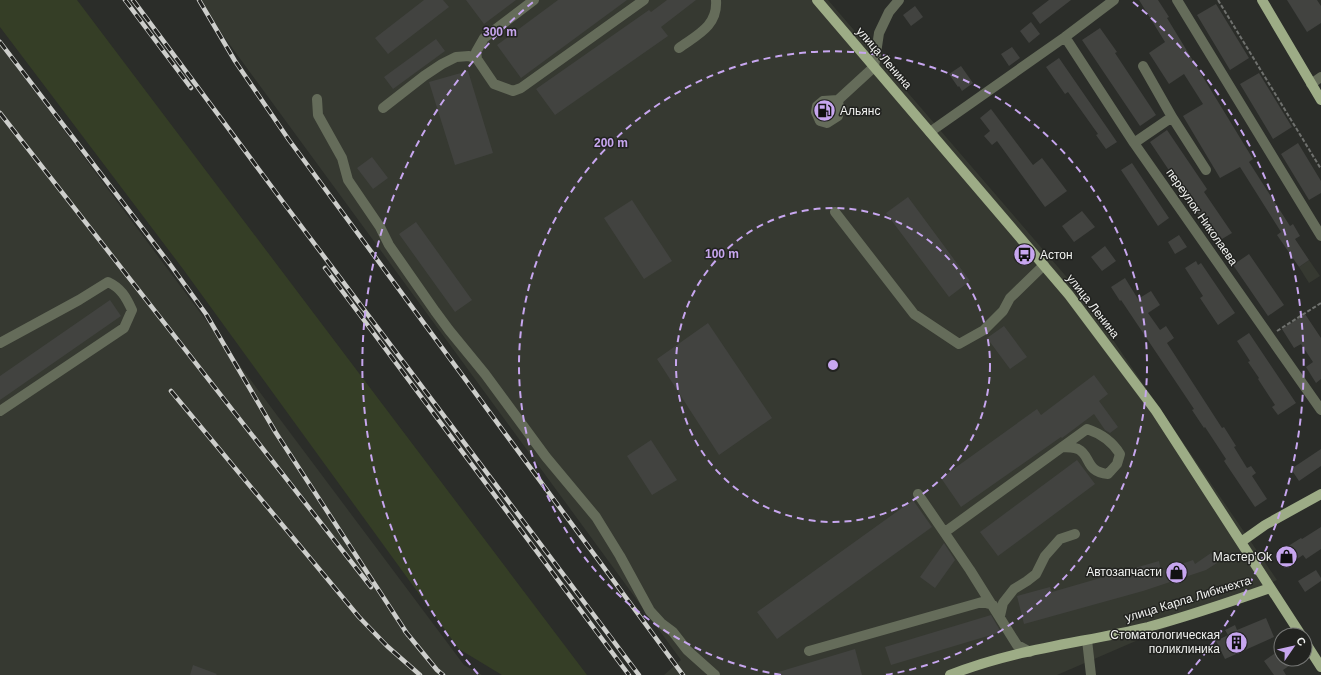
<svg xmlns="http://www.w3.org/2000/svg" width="1321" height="675" viewBox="0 0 1321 675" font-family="Arial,sans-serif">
<rect width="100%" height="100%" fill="#2b2d29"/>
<path fill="#363931" d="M197 0H828L1083 296 1277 580 1057 675H664L681 660Z
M0 45 464 665 482 675H0Z
M1309 260 1320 276 1309 283 1299 267Z"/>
<path fill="#353e26" d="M0 0H77L587 675H502L459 649 183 269 0 27Z"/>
<path fill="#424340" d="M424 0H443L449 7 388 54 375 38Z
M466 0H516L484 24Z
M558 0H627L521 78 497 45Z
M667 0H696L661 27 668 36 555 115 536 89 649 10 651 12Z
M1049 0H1071L1040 24 1032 13Z
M1139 0H1158L1169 17 1167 18 1253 159 1249 162 1290 226 1293 224 1300 236 1295 239 1309 260 1299 267 1277 235 1281 232 1240 167 1220 178 1183 116 1203 104 1184 74 1169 84 1149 53 1165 42Z
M1287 0H1317L1321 6V23L1307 32Z
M1216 4 1249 58 1230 70 1197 15Z
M915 6 923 17 911 26 903 15Z
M1031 22 1040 34 1029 43 1020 31Z
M1100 28 1117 52 1115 53 1156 115 1140 126 1082 40Z
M436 39 445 51 393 89 384 77Z
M1012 47 1020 58 1009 66 1001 54Z
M1059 58 1117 142 1106 149 1096 135 1098 134 1068 92 1065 94 1046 67Z
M961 66 973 83 962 91 959 86 958 87 949 74Z
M468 71 493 153 455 165 429 82Z
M1259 73 1292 127 1273 139 1240 84Z
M991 109 1033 165 1042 158 1067 191 1045 207 997 141 992 145 984 136 990 131 980 118Z
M1167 130 1207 189 1204 192 1232 233 1217 242 1150 142Z
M1298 143 1321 181V193L1309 200 1281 154Z
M372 157 388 178 373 189 357 168Z
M1132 163 1169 218 1158 226 1121 170Z
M908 197 970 281 949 297 886 213Z
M632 200 672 261 644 279 604 218Z
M1082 211 1095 227 1074 242 1062 226Z
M416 222 472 300 455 312 399 234Z
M1179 235 1187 247 1175 254 1168 242Z
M1105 246 1116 261 1102 271 1091 257Z
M1249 254 1284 305 1268 316 1233 265Z
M1196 261 1198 265 1201 263 1235 313 1218 325 1200 298 1203 296 1185 268Z
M1125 278 1138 299 1151 291 1160 305 1148 313 1160 330 1166 326 1174 338 1167 343 1222 428 1224 427 1236 446 1234 447 1247 468 1251 466 1256 473 1252 476 1267 499 1255 507 1224 461 1226 459 1205 427 1204 428 1192 410 1194 409 1121 300 1120 301 1111 287Z
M110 300 121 316 0 400V376Z
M1305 314 1321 338V379L1316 383 1306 367 1313 362 1301 344 1294 348 1282 329Z
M708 323 772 418 719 455 657 359Z
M1004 326 1027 357 1010 369 987 338Z
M1249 333 1296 403 1278 415 1272 407 1275 405 1258 379 1259 378 1248 362 1250 361 1237 341Z
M1094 375 1108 394 1099 401 1118 427 1110 433 1105 430 1094 414 1062 438 1061 437 961 507 941 478 1037 409 1041 415Z
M651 440 677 480 652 495 627 456Z
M1321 449V466L1299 481 1291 469Z
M1077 460 1095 484 998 556 980 532Z
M913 500 932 527 777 639 757 612Z
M1321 527V549L1306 559 1303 555 1291 563 1282 550 1301 538 1302 539Z
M944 543 955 560 935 588 920 577Z
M1211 553 1217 563 1206 570 1143 591 1024 624 1017 596 1050 587 1052 592 1159 561 1161 571 1193 560 1195 564Z
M1316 570 1321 578V581L1305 592 1298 581Z
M991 615 1001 632 891 665 885 647Z
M1266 618 1274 637 1225 659 1216 641 1228 635 1225 630 1235 625 1237 630Z
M855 649 862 675H776L775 673Z
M1281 649V659H1285L1289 666 1283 670 1286 675H1274L1264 661Z
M193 665 217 674 216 675H190Z"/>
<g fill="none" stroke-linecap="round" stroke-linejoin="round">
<path stroke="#6f716e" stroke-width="2" stroke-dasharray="4 2" stroke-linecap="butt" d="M1218 0 1321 169
M1277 331 1321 303"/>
<path stroke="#656c5a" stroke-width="10" d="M1177 0 1321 236
M1065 37 1134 143 1321 410
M679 48C697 35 718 26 716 0
M477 59 476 52 484 38 534 0
M1143 66 1172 117
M1311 84 1321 77
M317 99 318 115 342 158 348 180 380 227 389 245 435 311 449 330 485 374 546 457 596 517 620 556 650 611 661 623 673 632 687 650 715 675
M838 100 839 108 838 116 827 123 820 121 816 112 817 106 823 101 838 100 874 67 879 33 889 12 899 0
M383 108 424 76 442 64 456 57 469 56 477 59 494 84 513 91 521 88 644 0
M930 132 1065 37 1114 0
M1134 143 1172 117 1206 170
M835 212 914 314 959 344 984 330 1003 311 1010 298 1044 265
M0 343 79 300 108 282C121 288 126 297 132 310L124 328 0 411
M918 494 970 570 1017 645 1030 652
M945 532 1087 429C1102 434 1112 441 1120 454L1117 464 1108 474C1085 472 1091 455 1078 449 1073 447 1068 447 1062 447
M1000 616 1003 603 1014 589 1027 581 1036 574 1045 556 1060 539 1075 534
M1087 640 1091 675
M809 651 982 602 993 605"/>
<path stroke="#9dac86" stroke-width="10" d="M817 0 1069 295 1156 411 1301 635
M1262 0 1321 100
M1241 542 1265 525 1321 494
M1305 642 1321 667
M950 675C1014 649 1082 643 1148 627 1189 616 1230 602 1270 588"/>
<defs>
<path id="rail" d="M125 0 191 88
M133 0 286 206 639 675
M199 0 235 61 289 140 683 675
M0 42 169 263 206 314 276 433 408 635
M0 113 371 587
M325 268 629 675
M171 391 359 617 387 646 420 675
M405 631 437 670 443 675"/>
</defs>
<use href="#rail" stroke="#cdcecb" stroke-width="4.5"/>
<use href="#rail" stroke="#222320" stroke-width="3" stroke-dasharray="9" stroke-linecap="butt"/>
</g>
<g fill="none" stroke="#c7a6ef" stroke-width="2" stroke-dasharray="7 5">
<circle cx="833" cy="365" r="157"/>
<path d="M781 675A314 314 0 1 1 885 675"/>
<path d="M478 674A471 471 0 0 1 533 2M1133 2A471 471 0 0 1 1188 674"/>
</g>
<defs>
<symbol id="fuel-disc" viewBox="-11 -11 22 22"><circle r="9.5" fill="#c7a6ef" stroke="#222320"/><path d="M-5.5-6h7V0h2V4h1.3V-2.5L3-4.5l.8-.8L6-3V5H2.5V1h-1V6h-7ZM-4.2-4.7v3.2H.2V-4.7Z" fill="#111"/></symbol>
<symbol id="bus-disc" viewBox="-11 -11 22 22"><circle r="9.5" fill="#c7a6ef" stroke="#222320"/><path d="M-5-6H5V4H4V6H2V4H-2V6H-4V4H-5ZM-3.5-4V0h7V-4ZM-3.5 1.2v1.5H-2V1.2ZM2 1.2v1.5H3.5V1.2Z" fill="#111"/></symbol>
<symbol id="shop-disc" viewBox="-11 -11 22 22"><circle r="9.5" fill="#c7a6ef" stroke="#222320"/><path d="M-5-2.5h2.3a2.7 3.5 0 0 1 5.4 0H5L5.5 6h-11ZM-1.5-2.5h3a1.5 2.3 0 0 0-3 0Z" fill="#111"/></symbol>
<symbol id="building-disc" viewBox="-11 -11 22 22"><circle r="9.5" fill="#c7a6ef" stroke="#222320"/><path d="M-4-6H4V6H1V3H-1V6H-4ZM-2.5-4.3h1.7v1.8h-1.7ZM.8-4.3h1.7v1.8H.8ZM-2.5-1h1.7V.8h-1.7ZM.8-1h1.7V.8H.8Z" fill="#111"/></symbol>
</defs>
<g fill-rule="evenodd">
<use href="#fuel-disc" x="812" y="98" width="25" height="25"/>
<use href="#bus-disc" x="1012" y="242" width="25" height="25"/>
<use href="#shop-disc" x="1274" y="544" width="25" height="25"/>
<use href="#shop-disc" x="1164" y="560" width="25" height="25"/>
<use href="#building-disc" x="1224" y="630" width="25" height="25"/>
</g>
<g text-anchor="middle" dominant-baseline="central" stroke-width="3" stroke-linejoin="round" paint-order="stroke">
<g font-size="12" fill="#f2f3f1" stroke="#222320">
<text transform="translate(884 58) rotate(49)">улица Ленина</text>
<text transform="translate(1202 217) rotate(55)">переулок Николаева</text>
<text transform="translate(1093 306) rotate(52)">улица Ленина</text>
<text transform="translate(1188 599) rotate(-17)">улица Карла Либкнехта</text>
</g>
<g font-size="12" fill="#f2f3f1" stroke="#222320" text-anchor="end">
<text x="840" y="111" text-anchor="start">Альянс</text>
<text x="1040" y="255" text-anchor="start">Астон</text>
<text x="1272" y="557">Мастер'Ok</text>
<text x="1162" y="572">Автозапчасти</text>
<text x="1220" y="635">Стоматологическая<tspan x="1220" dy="14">поликлиника</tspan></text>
</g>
</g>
<circle cx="833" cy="365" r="6" fill="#c7a6ef" stroke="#222320" stroke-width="2"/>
<g font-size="12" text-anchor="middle" font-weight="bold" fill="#c7a6ef" stroke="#222320" stroke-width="3" stroke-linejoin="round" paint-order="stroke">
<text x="500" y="36">300 m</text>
<text x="611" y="147">200 m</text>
<text x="722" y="258">100 m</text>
</g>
<g transform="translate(1293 647) rotate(56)"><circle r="19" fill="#222320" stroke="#757674"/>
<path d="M0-3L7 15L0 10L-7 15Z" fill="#c7a6ef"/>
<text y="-6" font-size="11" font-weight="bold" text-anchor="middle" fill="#f2f3f1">С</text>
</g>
</svg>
